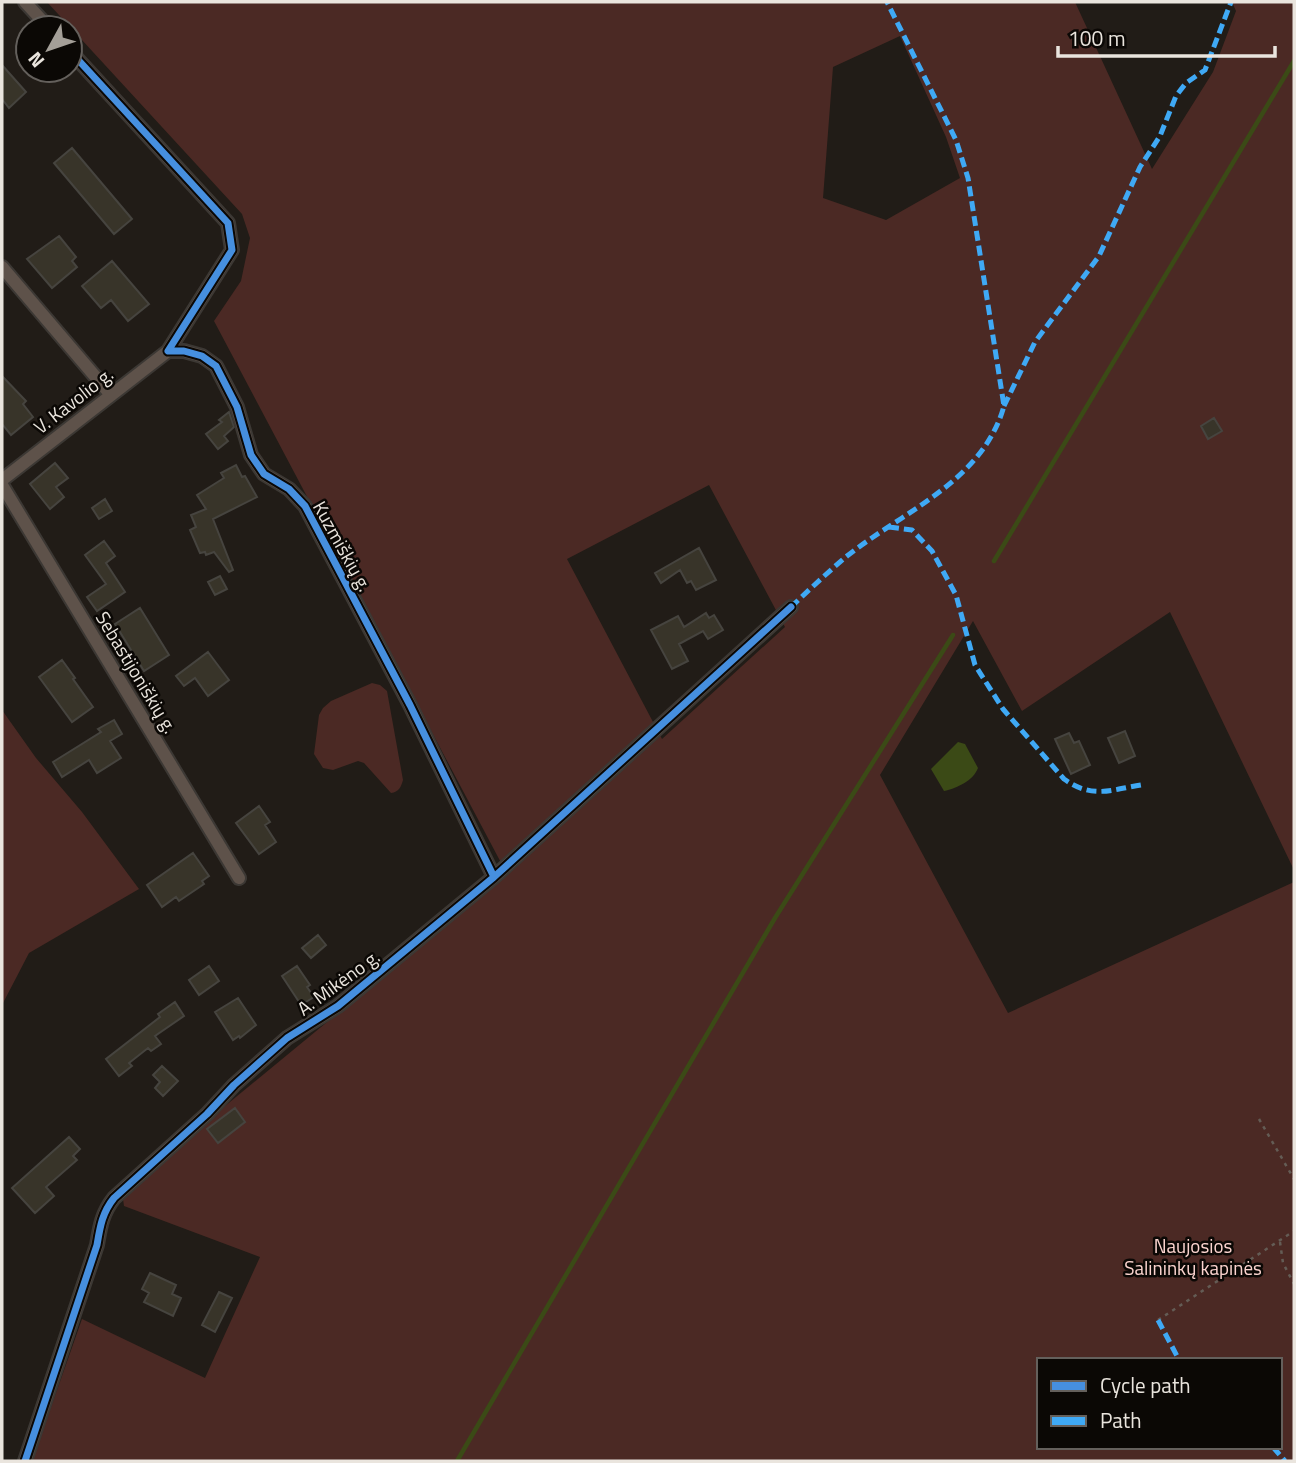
<svg xmlns="http://www.w3.org/2000/svg" width="1296" height="1463" viewBox="0 0 1296 1463" font-family="'Titillium Web',sans-serif">
<rect width="100%" height="100%" fill="#211c17"/>
<path fill="#4b2924" fill-rule="evenodd" d="M47 2H1075L1152 169 1213 72 1236 11 1232 2H1294V870L1170 612 1022 711 973 621 880 775 1008 1013 1294 882V1461H32L82 1319 205 1378 260 1257 124 1206 123 1199 225 1106 507 874 214 321 241 281 250 238 242 214ZM900 36 946 137 960 178 886 220 823 198 833 67ZM709 485 785 627 662 739 567 559ZM1039 1360H1280V1447H1039Z
M372 683 380 685 387 691 403 780C401 787 399 792 391 793L364 763 358 761 333 770 323 768 314 754 319 715 323 708 331 701Z
M2 710 36 758 82 812 139 889 29 953 2 1005Z"/>
<path fill="#3b4a16" d="M958 742 965 744 978 768C973 781 957 788 944 791L931 769Z"/>
<g fill="none" stroke-linecap="round" stroke-linejoin="round">
<path stroke="#3b4a16" stroke-width="4.5" d="M994 561 1294 61
M457 1461 775 918 953 635"/>
</g>
<path fill="#383429" stroke="#46443f" stroke-width="2" d="M2 65 26 92 9 108 2 99Z
M72 148 132 219 114 234 54 163Z
M59 236 76 257 72 261 77 267 52 288 27 259Z
M112 261 149 304 128 321 111 300 101 308 82 286Z
M2 376 26 401 23 404 33 417 11 435 2 424Z
M229 412 234 427 224 436 228 441 218 449 206 434 222 422 219 420Z
M1214 418 1222 431 1208 439 1201 426Z
M55 463 68 478 56 487 64 497 50 509 30 484Z
M236 465 242 477 245 476 257 497 213 519 233 570 229 572 214 552 206 555 205 552 200 553 190 530 196 527 191 515 206 509 197 495 224 478 221 473Z
M105 499 112 511 99 519 92 508Z
M104 541 115 556 106 563 125 592 97 611 87 597 106 584 85 555Z
M699 548 716 580 696 590 691 581 687 583 680 570 661 583 655 573Z
M220 576 227 589 215 595 208 582Z
M140 608 169 655 144 671 115 624Z
M706 613 709 618 714 615 723 630 708 639 703 631 679 644 688 661 672 669 651 630 678 616 684 627Z
M208 652 229 680 208 696 195 678 184 686 176 676Z
M62 660 75 678 73 679 93 707 72 722 39 677Z
M114 720 122 734 110 741 121 758 97 773 89 760 62 777 53 762 101 732 98 729Z
M1125 731 1135 756 1119 763 1108 738Z
M1069 733 1074 743 1079 741 1090 765 1071 774 1055 739Z
M259 806 270 822 265 825 276 842 259 854 236 823Z
M193 853 209 876 202 881 204 884 179 901 176 897 162 907 147 885Z
M318 935 326 945 311 958 302 948Z
M209 966 219 981 199 995 189 980Z
M297 966 310 985 307 987 314 997 301 1005 282 976Z
M238 998 256 1025 240 1038 239 1036 233 1040 215 1012Z
M175 1002 184 1016 155 1036 161 1044 151 1051 148 1048 129 1063 132 1066 119 1076 106 1059 160 1017 158 1014Z
M162 1066 178 1081 163 1096 155 1088 160 1082 153 1075Z
M235 1108 245 1122 218 1143 207 1129Z
M69 1137 80 1149 73 1156 77 1160 46 1187 54 1196 35 1213 12 1188Z
M150 1273 176 1285 172 1294 181 1298 173 1316 144 1302 149 1293 142 1289Z
M219 1292 232 1298 215 1332 202 1325Z"/>
<g fill="none" stroke-linecap="round" stroke-linejoin="round">
<defs>
<path id="street" d="M25 2 49 28
M70 51 228 223 232 250 168 351H184L202 356 216 366 237 407 251 455 264 474 289 489 305 506 410 705 494 877
M2 267 111 395
M2 480 168 351
M2 485 239 878
M25 1461 97 1245C100 1227 102 1213 114 1198L207 1114 234 1085 287 1038 338 1006 494 877 791 607"/>
</defs>
<use href="#street" stroke="#3c3834" stroke-width="16"/>
<path stroke="#645c55" stroke-width="2.5" stroke-dasharray="3.5 5" stroke-linecap="butt" d="M1259 1119 1294 1179
M1280 1242 1283 1263 1294 1284
M1158 1320 1294 1231"/>
<use href="#street" stroke="#5e524a" stroke-width="12"/>
<path stroke="#3fa9f5" stroke-width="5" stroke-dasharray="10 5" stroke-linecap="butt" d="M1004 406 1035 342 1099 256 1140 167 1160 136 1176 96 1186 83 1205 70 1231 2
M889 527 912 530 932 551 956 595 975 665 1003 709 1064 779C1092 799 1110 790 1141 785
M791 607C809 590 828 572 847 556 904 511 983 481 1004 406L968 178 956 140 887 2
M1158 1320 1177 1356 1180 1360
M1273 1447 1285 1461"/>
<defs>
<path id="cycleway" d="M70 51 228 223 232 250 168 351H184L202 356 216 366 237 407 251 455 264 474 289 489 305 506 410 705 494 877
M25 1461 97 1245C100 1227 102 1213 114 1198L207 1114 234 1085 287 1038 338 1006 494 877 791 607"/>
</defs>
<use href="#cycleway" stroke="#0b0805" stroke-width="11"/>
<use href="#cycleway" stroke="#468fdf" stroke-width="7"/>
</g>
<g text-anchor="middle" dominant-baseline="central" stroke-width="5" stroke-linejoin="round" paint-order="stroke">
<g font-size="19" fill="#eae5de" stroke="#0b0805">
<text transform="translate(73 400) rotate(-38)">V. Kavolio g.</text>
<text transform="translate(343 546) rotate(61)">Kuzmiškių g.</text>
<text transform="translate(137 672) rotate(59)">Sebastijoniškių g.</text>
<text transform="translate(338 982) rotate(-36)">A. Mikėno g.</text>
</g>
<g font-size="19" fill="#fcd4cf" stroke="#0b0805">
<text x="1193" y="1245">Naujosios<tspan x="1193" dy="22">Salininkų kapinės</tspan></text>
</g>
</g>
<rect width="1296" height="1463" fill="none" stroke="#eae5de" stroke-width="7"/>
<rect x="1037" y="1358" width="245" height="91" fill="#0b0805" stroke="#64605c" stroke-width="2"/>
<rect x="1051" y="1381" width="35" height="10" fill="#468fdf" stroke="#64605c" stroke-width="2"/>
<text x="1100" y="1393" font-size="21" fill="#eae5de">Cycle path</text>
<rect x="1051" y="1416" width="35" height="10" fill="#3fa9f5" stroke="#64605c" stroke-width="2"/>
<text x="1100" y="1428" font-size="21" fill="#eae5de">Path</text>
<g transform="translate(49 49) rotate(230)"><circle r="33" fill="#0b0805" stroke="#64605c" stroke-width="2"/>
<path d="M0-5L12 26L0 18L-12 26Z" fill="#a49f98"/>
<text y="-10" font-size="19" font-weight="bold" text-anchor="middle" fill="#eae5de">N</text>
</g>
<path d="M1058 46v10h217v-10" fill="none" stroke="#eae5de" stroke-width="3.5"/>
<text x="1068" y="46" font-size="21" fill="#eae5de" stroke="#0b0805" stroke-width="5" paint-order="stroke">100 m</text>
</svg>
